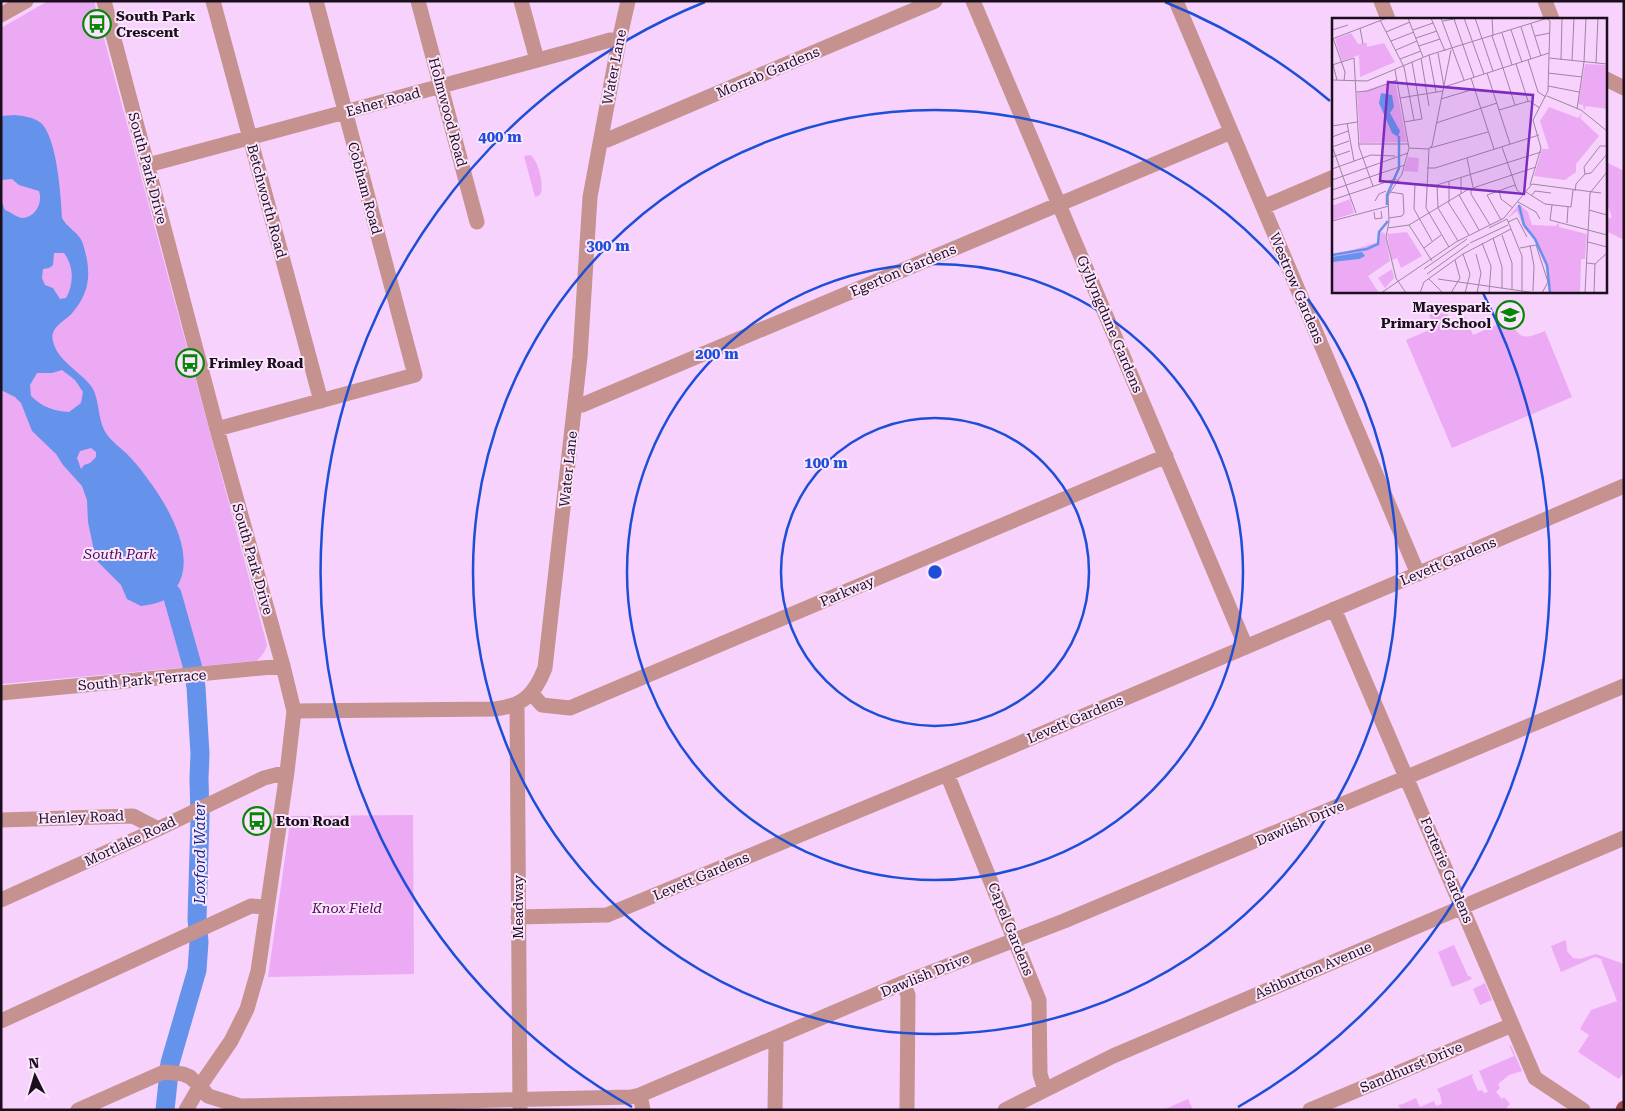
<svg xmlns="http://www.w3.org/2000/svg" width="1625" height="1111" viewBox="0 0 1625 1111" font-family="'Roboto Serif',serif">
<rect width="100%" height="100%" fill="#f7d2fc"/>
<path fill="#ebaaf3" d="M48 1H94L267 645 265 651 257 661 1 684V28Z
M530 155C538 159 545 187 540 195L535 197 524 156Z
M1606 162 1624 171V240L1608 232 1606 220 1612 217 1606 201Z
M1445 308 1451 321 1465 316 1473 335 1508 320C1521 339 1523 340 1545 331L1572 397 1452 448 1406 340 1434 328 1429 315Z
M413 815 414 974 268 977 291 816Z
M1566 940 1567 951 1573 958 1580 959 1596 954 1624 964V1072L1619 1079 1578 1052 1589 1035 1580 1029 1591 1010 1617 1001 1601 959 1595 957 1561 972 1551 946Z
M1454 945 1468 976H1470L1472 979 1452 987 1438 952Z
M1485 983 1492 1000 1480 1005 1473 989Z
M1509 1045 1511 1046 1522 1071 1509 1075 1498 1084 1500 1088 1496 1092 1502 1099 1504 1097 1510 1104 1505 1110H1402L1398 1105 1403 1104 1416 1098 1420 1107 1434 1101 1436 1106 1442 1104 1440 1094 1437 1089 1473 1074 1472 1077 1478 1091 1482 1090 1484 1093 1488 1092 1479 1071 1514 1056Z
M1188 1099 1193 1110H1163Z"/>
<path fill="#6592ea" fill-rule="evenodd" d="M15 115C24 116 33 117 41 123 57 138 61 196 62 218 67 228 80 233 83 244 87 257 90 272 87 285 85 295 79 305 73 312 66 321 49 327 53 341 57 361 81 372 91 386 100 398 97 419 106 433 111 441 120 447 127 454 133 460 139 467 144 474 165 501 199 555 176 588 173 592 171 596 166 599 159 603 149 605 141 606L127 599 121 585 96 560 88 522 87 500 82 486 63 465 56 454 32 431 21 403 15 397 1 390V200L5 210C11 212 17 218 23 218 36 217 43 202 39 191L19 185 12 179 1 180V116ZM54 253H64C74 266 74 284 66 298L60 299 53 288 45 285 42 278 43 269 49 268 53 265ZM62 370 75 380 83 392 81 403 69 412C54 411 42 407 31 396L30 385 37 373H52ZM91 448 96 452V457L90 463 84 465 81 469 77 458 80 451Z"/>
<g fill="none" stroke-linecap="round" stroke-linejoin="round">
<path stroke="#6592ea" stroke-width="19" d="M165 1110 170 1063 197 970 199 942 197 919 200 818 199 778 200 754 196 687 192 665 172 594"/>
<path stroke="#c5928f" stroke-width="15" d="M104 1 217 429 283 666 294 711 287 772 258 971 247 1009 231 1041 200 1086 186 1110
M213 1 321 401
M418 1 477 222
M521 1 537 60
M973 1 1246 647
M1176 1 1418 574
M1381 1 1388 19
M1545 1 1552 19
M1 15 26 1
M1606 79 1624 88
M601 139 607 140 935 1
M148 165 575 50 610 40 619 41
M1263 207 1334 177
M575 404 582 405 1231 132
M217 429 415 375 316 1
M1334 609 1535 1078 1583 1110
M1 693 283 666
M531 693 542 705 570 708 1166 456
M517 704 520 1108
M294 711 495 709C523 706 535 694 545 668L580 357 590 197 619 41 628 1
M947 774 1039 1000 1040 1074 1045 1090
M1 820 133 816 158 829
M1 900 158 829 264 778 287 772
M518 917 607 915 947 774 1624 486
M903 983 908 995 907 1110
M1 1021 251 906 266 907
M774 1039 776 1044 775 1110
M640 1095 643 1110
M78 1110 164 1072 183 1074 190 1077 200 1086 208 1096 240 1106 631 1097 640 1095 903 983 1064 921 1624 686
M1005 1110 1113 1056 1624 838
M1310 1110 1512 1025"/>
<path stroke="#a54c4b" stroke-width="15" d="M1623 1110 1624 1108"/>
</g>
<g fill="none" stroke="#1d4ed8" stroke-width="2.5">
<circle cx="935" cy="572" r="154"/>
<circle cx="935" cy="572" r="308"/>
<circle cx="935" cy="572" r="462"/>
<path d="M632 1107A615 615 0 0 1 705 2M1165 2A615 615 0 0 1 1330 101M1483 293A615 615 0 0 1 1238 1107"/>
</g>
<defs>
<symbol id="bus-ring" viewBox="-11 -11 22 22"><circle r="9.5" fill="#fce5fe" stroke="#078606" stroke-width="1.5"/><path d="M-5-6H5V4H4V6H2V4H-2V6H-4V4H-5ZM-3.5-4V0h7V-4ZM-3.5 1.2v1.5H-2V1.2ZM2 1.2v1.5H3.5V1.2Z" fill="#078606"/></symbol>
<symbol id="school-ring" viewBox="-11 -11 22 22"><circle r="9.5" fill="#fce5fe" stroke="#078606" stroke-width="1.5"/><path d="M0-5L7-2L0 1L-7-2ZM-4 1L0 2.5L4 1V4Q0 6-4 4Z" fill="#078606"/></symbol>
</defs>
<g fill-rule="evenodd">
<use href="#bus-ring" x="81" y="8" width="32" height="32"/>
<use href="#school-ring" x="1494" y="299" width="32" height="32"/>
<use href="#bus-ring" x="174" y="347" width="32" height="32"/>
<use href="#bus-ring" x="241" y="805" width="32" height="32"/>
</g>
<g text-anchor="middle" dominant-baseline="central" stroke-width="4" stroke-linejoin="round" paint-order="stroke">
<g font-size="14" font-weight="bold" fill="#1b0e1d" stroke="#fce5fe" text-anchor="start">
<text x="116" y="16">South Park<tspan x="116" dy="16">Crescent</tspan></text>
<text x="1491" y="307" text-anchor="end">Mayespark<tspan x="1491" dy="16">Primary School</tspan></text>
<text x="209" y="363">Frimley Road</text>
<text x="276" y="821">Eton Road</text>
</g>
<g font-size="14" fill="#1b0e1d" stroke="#fce5fe">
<text transform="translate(614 67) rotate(-79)">Water Lane</text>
<text transform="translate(768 72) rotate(-23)">Morrab Gardens</text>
<text transform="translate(383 102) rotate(-15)">Esher Road</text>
<text transform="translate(448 112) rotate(75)">Holmwood Road</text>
<text transform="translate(148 168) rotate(75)">South Park Drive</text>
<text transform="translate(365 188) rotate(75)">Cobham Road</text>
<text transform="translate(267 201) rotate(75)">Betchworth Road</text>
<text transform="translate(903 270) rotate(-23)">Egerton Gardens</text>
<text transform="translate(1297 288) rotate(67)">Westrow Gardens</text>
<text transform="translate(1110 324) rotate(67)">Gyllyngdune Gardens</text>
<text transform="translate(568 469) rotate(-84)">Water Lane</text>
<text transform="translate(253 559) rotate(74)">South Park Drive</text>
<text transform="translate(1448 561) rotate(-23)">Levett Gardens</text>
<text transform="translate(847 591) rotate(-23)">Parkway</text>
<text transform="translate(142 680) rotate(-5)">South Park Terrace</text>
<text transform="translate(1075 719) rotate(-23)">Levett Gardens</text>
<text transform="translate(81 817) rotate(-2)">Henley Road</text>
<text transform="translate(1300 823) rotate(-23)">Dawlish Drive</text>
<text transform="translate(130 841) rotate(-25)">Mortlake Road</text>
<text transform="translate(1447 870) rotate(67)">Forterie Gardens</text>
<text transform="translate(701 876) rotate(-23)">Levett Gardens</text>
<text transform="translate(518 907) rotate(-90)">Meadway</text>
<text transform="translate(1011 929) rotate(68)">Capel Gardens</text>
<text transform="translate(1313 970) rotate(-23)">Ashburton Avenue</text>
<text transform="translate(925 975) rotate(-22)">Dawlish Drive</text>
<text transform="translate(1411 1067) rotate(-23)">Sandhurst Drive</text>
</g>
<g font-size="14" font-style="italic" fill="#4e0857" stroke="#fce5fe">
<text x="120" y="554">South Park</text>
<text x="347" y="908">Knox Field</text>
</g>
<g font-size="15" font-style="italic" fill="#002b8f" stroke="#fce5fe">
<text transform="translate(200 853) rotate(-90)">Loxford Water</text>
</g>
</g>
<g transform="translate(1332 18)">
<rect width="275" height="275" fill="#f7d2fc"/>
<path d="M19 15 26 26 35 25V29L52 25 63 44 28 59 27 37 10 43 3 21ZM253 46 275 47V91L254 88 252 93 251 87 246 86ZM63 63 75 124 28 125 25 75ZM217 89 246 100 251 94 248 100 267 118 244 146V154L233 162 202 158 210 131H217L208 103ZM76 139 87 140 86 154 72 153ZM18 181 22 195 0 202V188ZM187 186 196 194 200 207 224 208 227 204V209L255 216 253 241H249L248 275H217L215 251 202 221 192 210 185 193 175 201ZM48 214 53 215 58 243 36 258 47 275H0V238L47 224ZM75 214 90 238 69 250 65 240 60 242 55 216ZM60 251 62 260 53 270 46 260Z" fill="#ebaaf3"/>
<path d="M49 75 60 77 62 89 58 95 68 113 66 119 60 115 47 85ZM30 234 33 238 27 241 0 244V239Z" fill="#6592ea"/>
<path fill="none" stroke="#6592ea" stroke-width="2.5" d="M55 187V177L67 150V118M187 187 192 207 203 221 215 247 218 275M0 237 35 231 46 226 47 214 56 203"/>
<path fill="none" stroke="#9f84a3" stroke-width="1" d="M76 0 91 39M99 0 113 33M109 0 132 62M132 0 152 56M143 0 161 53M160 0 161 18M122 1 142 59M48 2 72 49 82 102M111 3 128 0M199 6 209 38M189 9 199 41M28 10 31 26M0 12 16 7M81 12 101 5M179 12 190 44M54 14 78 4M170 15 180 47M160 18 171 50M203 18 218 15M1 20 13 54 12 63M84 20 105 13M0 21 55 0M59 23 82 14M87 28 108 21M64 32 85 23M106 35 112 69M97 37 104 74M89 40 97 88M217 40 275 46M68 41 89 33M196 42 206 74 214 79M229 42 230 0M240 43 242 0M264 45 266 0M184 46 196 83M0 47 22 40 27 129 41 168M1 47 5 62M171 50 183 87M63 52 77 130 70 156 56 178 57 204 54 219 64 260 74 275M155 55 178 126M216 55 250 59M139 60 162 131M0 62 35 63 97 37 216 0M216 68 247 74M112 69 217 35M24 74 36 73 65 62M215 78 249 92 275 113M68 80 111 73M109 81 142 71M245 91 252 44 254 0M167 92 197 83 208 90M72 104 90 101 80 44M15 105 22 143M104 105 165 85M0 108 25 104M0 119 16 113M27 126H76M0 128 24 195M0 129 17 123M170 129 185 172 191 177M77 130 96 131 100 128 119 32M98 130 156 114M97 131 94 190 117 229M0 139 18 133M135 140 141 169M95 150H103L207 117M0 151 39 137 63 138M253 156 259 155 275 136M0 162 76 135M83 165 82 191 100 223M105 167 106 190 126 223M198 167 209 130 201 102 216 73 218 3 215 1M139 170V176L158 207M0 172 73 147M167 172 169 181 181 190M243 173 244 166 253 156 252 149 268 128H275M194 174 213 186 239 189 241 172M129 176V159M127 177 147 212M200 177 203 173 219 175M0 182 63 161 69 165 105 167 209 134M43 183 47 176 54 173M116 184 137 217M117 184V163M186 184 204 194 208 201M220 187 218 202 275 217M257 192 275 197M42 194 43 201 50 200 49 193M57 200 70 198 72 195 71 176 58 174M175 201 190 238V275M169 202 155 177 183 167M0 203 57 188M176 204 185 200 195 219M235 205 236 189M77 207 100 243M56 210 77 207 135 172 204 149M157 210 175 201M170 217 180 245V271M161 220 170 249V270M256 224 275 229M138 225 176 207M150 225 159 248 157 275M198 227 202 248 201 273M92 230 109 217M188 230 204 227 216 264 210 275M131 236 138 256 133 275M144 236 149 255 145 275M255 245 263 246 275 235M92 251 135 221M95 256 137 226M97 261 111 275M106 261 204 275M49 275 124 224 172 200 200 166 269 175M88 275 92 264 131 236 179 211M119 275 128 260 123 242M253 275 258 175 275 154M262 275 263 246"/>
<path fill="#7b2cbf" fill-opacity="0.15" stroke="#7b2cbf" stroke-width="2.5" d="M56 64 201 77 192 176 48 163Z"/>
<rect width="275" height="275" fill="none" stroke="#1b0e1d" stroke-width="2.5"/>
</g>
<circle cx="935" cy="572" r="8" fill="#1d4ed8" stroke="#fce5fe" stroke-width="2.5"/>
<g font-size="15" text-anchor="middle" font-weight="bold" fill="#1d4ed8" stroke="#fce5fe" stroke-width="4" stroke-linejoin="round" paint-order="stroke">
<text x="500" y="142">400 m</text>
<text x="608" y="251">300 m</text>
<text x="717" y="359">200 m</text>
<text x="826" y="468">100 m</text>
</g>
<rect width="1625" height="1111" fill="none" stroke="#1b0e1d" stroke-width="5"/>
<g transform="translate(35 1076) rotate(355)" stroke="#fce5fe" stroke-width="4" paint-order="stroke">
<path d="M0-4L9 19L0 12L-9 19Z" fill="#1b0e1d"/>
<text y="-8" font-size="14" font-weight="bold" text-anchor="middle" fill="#1b0e1d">N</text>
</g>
</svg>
